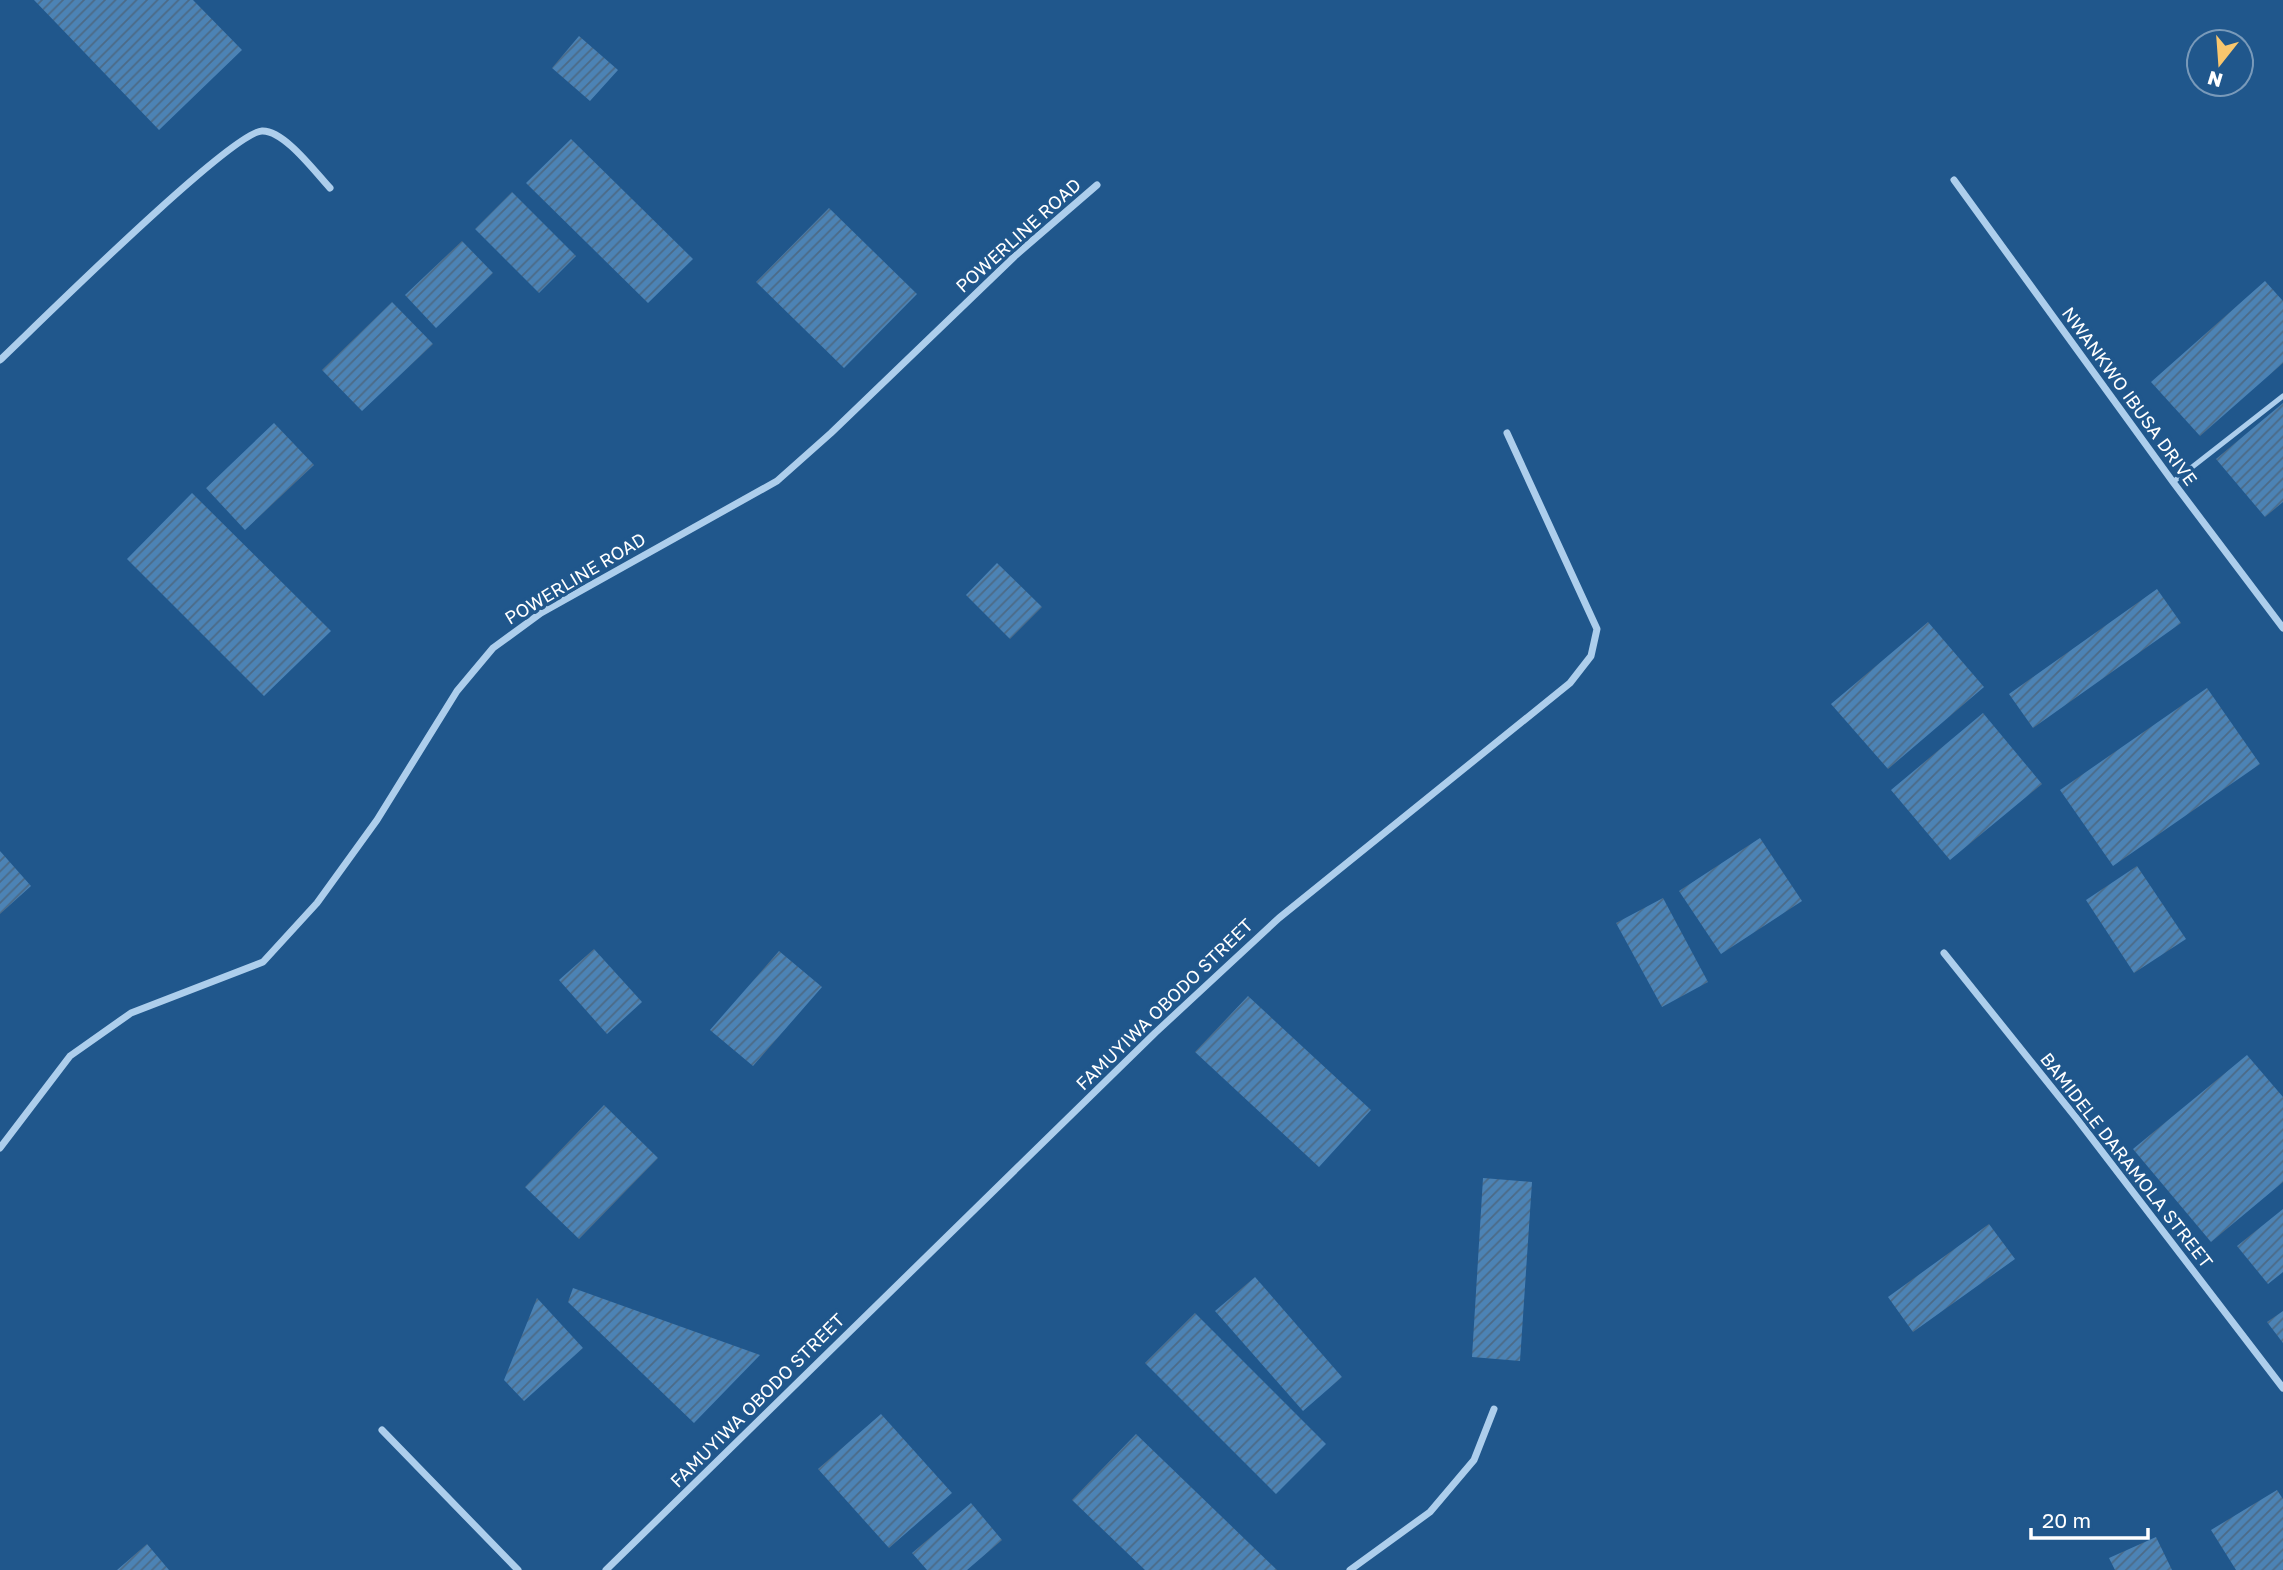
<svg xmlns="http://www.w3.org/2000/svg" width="2283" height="1570" viewBox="0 0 2283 1570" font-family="'Golos Text',sans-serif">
<defs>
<pattern id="building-hatch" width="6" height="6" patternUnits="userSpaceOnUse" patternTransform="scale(1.75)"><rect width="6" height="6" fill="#4c83b5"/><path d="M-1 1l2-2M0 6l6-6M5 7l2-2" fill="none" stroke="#4c6a86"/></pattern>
</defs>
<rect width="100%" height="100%" fill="#20578c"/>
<path fill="url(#building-hatch)" d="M34 0H193L242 50 159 130Z
M579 36 618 70 590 101 552 68Z
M571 139 693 259 648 303 526 183Z
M512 192 576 256 539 293 475 229Z
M829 208 917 294 844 368 756 282Z
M462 241 493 273 436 328 405 295Z
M2265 281 2283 301V363L2200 436 2151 382Z
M392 302 433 344 362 411 322 370Z
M2283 403V502L2265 517 2216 459Z
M274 423 314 465 245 530 206 488Z
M192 493 331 631 264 696 127 559Z
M997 563 1042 607 1010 639 966 595Z
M2157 589 2181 623 2033 728 2009 694Z
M1928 622 1984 687 1888 769 1831 704Z
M2207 688 2260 764 2113 866 2060 790Z
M1983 713 2042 784 1950 860 1891 790Z
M1760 838 1802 901 1721 954 1679 891Z
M0 851 31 886 0 914Z
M2137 866 2186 939 2134 973 2086 900Z
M1663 898 1708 982 1662 1007 1616 923Z
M594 949 642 1002 607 1034 559 980Z
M779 951 822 987 753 1066 710 1030Z
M1248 996 1371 1110 1319 1167 1195 1052Z
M2247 1055 2283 1097V1182L2211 1242 2133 1149Z
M604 1105 658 1158 579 1239 525 1187Z
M1483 1178 1532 1182 1520 1361 1472 1357Z
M2283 1209V1272L2268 1284 2237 1246Z
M1989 1224 2015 1259 1913 1332 1888 1297Z
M1255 1277 1342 1377 1303 1411 1215 1311Z
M573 1288 760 1355 694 1423 568 1302Z
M537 1298 583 1348 524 1401 504 1380Z
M2283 1311V1343L2267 1322Z
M1195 1313 1326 1444 1276 1494 1145 1363Z
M881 1414 952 1493 889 1548 818 1469Z
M1136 1434 1277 1570H1145L1072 1500Z
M2277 1490 2283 1499V1570H2236L2211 1530Z
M971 1503 1002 1540 967 1570H927L912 1553Z
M2156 1537 2172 1570H2115L2109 1558Z
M147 1544 169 1570H117Z"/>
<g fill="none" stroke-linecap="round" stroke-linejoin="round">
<path stroke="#adceec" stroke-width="5" d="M2173 482 2283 396"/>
<path stroke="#adceec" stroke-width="7" d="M1954 180 2173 482 2283 628
M0 360C35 327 231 132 262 131 284 130 315 172 330 188
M1944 953 2077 1119 2283 1388
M0 1148 70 1056 131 1013 263 962 317 903 377 820 457 691 493 648 541 613 777 481 831 433 1016 255 1097 185
M382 1430 518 1570
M606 1570 1155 1033 1279 918 1570 683 1591 656 1597 629 1507 433
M1350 1570 1430 1512 1474 1460 1494 1409"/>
</g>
<g text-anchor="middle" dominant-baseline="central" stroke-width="7" stroke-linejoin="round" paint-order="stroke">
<g font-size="18" fill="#fff" stroke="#20578c">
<text transform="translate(1018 235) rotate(-42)">POWERLINE ROAD</text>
<text transform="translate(2130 396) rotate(54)">NWANKWO IBUSA DRIVE</text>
<text transform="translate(575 578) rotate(-31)">POWERLINE ROAD</text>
<text transform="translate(1164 1004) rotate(-44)">FAMUYIWA OBODO STREET</text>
<text transform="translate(2127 1160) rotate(52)">BAMIDELE DARAMOLA STREET</text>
<text transform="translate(757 1400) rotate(-45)">FAMUYIWA OBODO STREET</text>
</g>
</g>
<g transform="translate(2220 63) rotate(197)"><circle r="33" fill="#20578c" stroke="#799aba" stroke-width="2"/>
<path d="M0-5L12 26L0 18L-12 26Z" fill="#f9c66d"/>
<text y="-10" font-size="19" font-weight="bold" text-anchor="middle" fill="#ffffff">N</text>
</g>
<path d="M2031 1528v10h117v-10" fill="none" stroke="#ffffff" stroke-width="3.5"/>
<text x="2042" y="1528" font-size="21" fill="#ffffff" stroke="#20578c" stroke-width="5" paint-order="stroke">20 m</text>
</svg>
